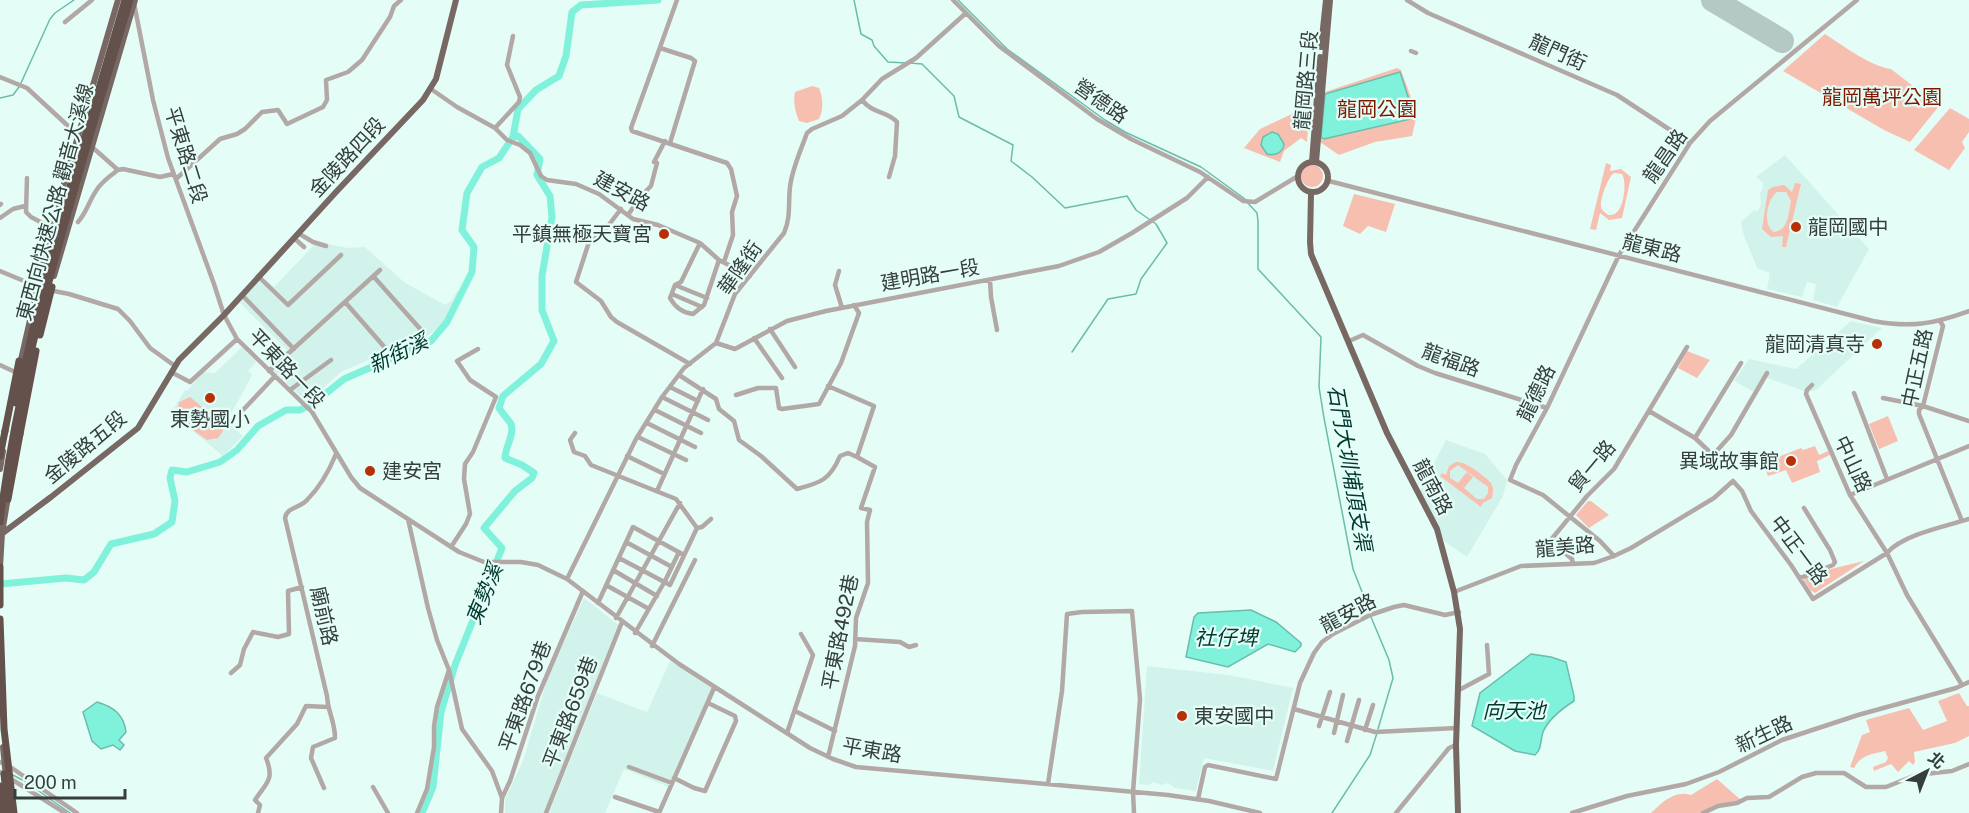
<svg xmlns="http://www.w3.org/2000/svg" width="1969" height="813" viewBox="0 0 1969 813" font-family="'Public Sans','Noto Sans TC',sans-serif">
<rect width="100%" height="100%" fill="#e5fdf7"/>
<path fill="#d2f3eb" d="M1785 155 1869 249 1837 307 1813 300 1816 284 1807 282 1802 297 1767 289 1770 273 1757 268 1743 233 1741 222 1754 210 1757 212 1761 204 1760 193 1763 188 1762 182 1756 177Z
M317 242 348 248 365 247 404 282 445 305 451 301 457 291 460 293 448 319 429 335 420 341 386 352 341 372 307 402 269 367 287 350 240 303 261 276 274 287Z
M1851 321 1882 328 1816 390 1807 392 1767 378 1756 393 1734 381 1749 359 1796 369Z
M242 347 256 362 248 371 252 375 236 405 226 421 243 436 223 456 171 413 185 390 187 391 203 372 215 373Z
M1446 440 1485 454 1507 480 1503 496 1467 557 1445 542 1420 490Z
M584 598 620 626 545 813H505V799L523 761 547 680Z
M670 661 714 689 669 787 624 769 605 813H549L597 693 647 712Z
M1147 666 1229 675 1293 688 1273 771 1204 758 1196 791 1175 788 1168 783 1162 785 1153 782 1149 785 1139 784Z"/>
<path fill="#f7bfb0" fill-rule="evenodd" d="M1825 34C1842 45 1872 67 1891 69L1939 106 1910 142 1884 130 1783 71Z
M1397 68 1401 70 1417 114 1412 136 1375 142 1339 155 1320 142 1325 92Z
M812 86 819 88C823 98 824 109 819 119L807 123 799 121C795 111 793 102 795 92Z
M1950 108 1969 119V132L1962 142 1965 148 1949 170 1914 150Z
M1296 112 1309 116 1307 142 1301 138 1284 151 1280 162 1244 148 1260 129Z
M1606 163 1611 165 1610 171 1621 169 1631 177 1622 218 1609 220 1600 213 1596 230 1590 229ZM1614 173 1622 174C1627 182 1624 206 1617 212 1614 215 1612 215 1608 215 1605 212 1602 211 1601 207 1600 199 1608 177 1614 173Z
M1301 176a11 11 0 1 1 22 0a11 11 0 1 1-22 0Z
M1795 183 1801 184 1786 247H1782L1783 236 1771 237 1762 229 1768 190 1773 187 1784 185 1792 192ZM1777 192H1786L1791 201C1788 214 1789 230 1774 232 1762 225 1767 199 1777 192Z
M1354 194 1395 204 1386 232 1368 226 1360 234 1343 226Z
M1687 351 1710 360 1697 378 1678 368Z
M190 397 224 425 223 431 218 438 207 440C194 430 174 421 179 402Z
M1888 416 1898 441 1879 449 1869 424Z
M1815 446 1819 455 1828 451 1830 455 1817 461 1820 472 1792 483 1786 470 1768 476 1763 463 1801 448 1803 450Z
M1456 462C1465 461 1485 476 1491 483 1494 488 1493 493 1492 498L1483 503 1481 507 1440 476 1442 473 1446 475 1449 466ZM1458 465 1488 487V493L1484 499H1477L1464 488 1473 477 1467 472 1458 483 1450 478V471Z
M1588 501H1591L1609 515 1589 528 1576 515Z
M1864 561 1815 593 1810 590 1803 578 1806 575Z
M1959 693 1967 706H1969V736L1955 743 1914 752 1915 762 1913 765 1909 761 1898 772 1891 764 1874 771 1873 767 1886 762 1888 758 1885 751C1873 754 1860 755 1854 768L1850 767 1862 735 1870 732 1866 720 1909 708 1923 730 1947 721 1938 701Z
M1717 779 1741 800 1716 805 1700 813H1651C1663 802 1674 790 1691 795Z"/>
<path fill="#80f2db" stroke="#6abcab" stroke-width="1.5" d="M1400 72 1415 118 1324 139 1321 137 1325 94Z
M1272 132 1278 134 1284 144C1283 153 1275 156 1267 154L1261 145 1263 137Z
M1251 610 1276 622 1301 643V646L1295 652 1268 644 1228 667 1186 657 1194 617 1198 613Z
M1531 654 1551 657 1566 662 1574 696V701C1563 708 1548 720 1543 732 1540 741 1542 749 1535 755L1515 751 1472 726 1480 693Z
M97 702C114 707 124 715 126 732L119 740 124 745 120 750 113 745 101 749 92 741 83 712Z"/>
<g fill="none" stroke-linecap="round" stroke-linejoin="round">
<path stroke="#6abcab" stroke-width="1.5" d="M854 0 861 34 872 40 874 46 888 62 906 63
M958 0 1007 49 1105 120 1125 132 1201 167 1245 199
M910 63 922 64 954 96 959 117 1013 145 1011 161 1032 177 1065 208 1127 196 1136 210 1156 224 1167 243 1141 279 1136 294 1108 299 1072 352
M21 83 50 19 55 13 74 0
M0 98 13 95 19 87
M1247 202 1257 213 1258 221V269L1321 337 1319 387 1324 418 1353 569 1370 612
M1371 617 1389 660 1393 678 1378 729
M11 774 26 782 70 813
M1332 813 1370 755 1377 733"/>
<path stroke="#80f2db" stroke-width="7" d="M0 584 66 578 84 580 94 572 111 544 154 534 172 522 175 501 170 478 172 470 187 472 220 462 237 450 258 426 286 410H300L315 402 344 379 431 341 447 322 472 272 474 247 462 230 467 193 482 167 499 158 513 137 518 109 536 90 559 76 566 56 572 12 581 5 658 0
M422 813 433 787 441 712 455 665 502 548 484 528 515 491 532 478 534 473 522 465 505 458C505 448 515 433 511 424 508 419 502 413 499 408L503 396 541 364 554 341 542 310V276L552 217 550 196 537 175 540 159 518 136 513 137"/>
<path stroke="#b5c9c4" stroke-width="24" d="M1713 0 1782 41"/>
<path stroke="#b2a8a6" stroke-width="4.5" d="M677 0 631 128 632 131 727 163 731 169 737 196 732 212 733 235 724 262
M953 0 999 46 1097 119 1131 139 1200 172 1243 201 1255 202 1298 176
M1407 0 1428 13 1617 95 1690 143
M134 3 153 100 168 158 214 284 224 315 237 339 312 412 351 477 360 488 459 552 484 562H521L538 565 567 579 679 664 810 748 833 759 856 767 1168 795 1209 801 1260 813
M65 22 92 0
M660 48 691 58 695 61 670 143
M1411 51 1416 53
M0 77 27 88 80 137
M431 89 457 107 495 128 507 140 520 145 530 153 541 176 547 180 576 184 599 194 633 219 658 225 700 243 719 260 750 276
M862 100C873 114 887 111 897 122L895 156 889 177
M495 128 519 102 520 97 507 65 513 36
M91 146 118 170 123 169 160 177 173 174
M27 178 26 212 31 217 48 226
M176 179 220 139 237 134 245 129 262 112 278 110 287 124 323 107 327 100 326 80 348 72 362 60 390 17 394 6 401 0
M1329 181 1873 321C1911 328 1933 324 1969 311
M0 205 1 204
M621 209 601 235 589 242 576 282 601 301 611 317 617 322 690 364
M628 215 641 196 651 186 657 163 654 162 665 141
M0 218 13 209 25 206
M78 222C87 212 89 201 96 191 101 182 110 176 118 170
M298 233 313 242 326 246
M294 238 304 247
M700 243 681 282 675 285 670 298C675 307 683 313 693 314L704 305 719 260
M0 271 41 288
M839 271 835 285 842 308
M259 277 288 305 341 255
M990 280 991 297 997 330
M675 285 707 298
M49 290 69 294 118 309 130 321 150 348 175 366
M672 294 702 307
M242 295 294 349
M345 302 387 350 418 341 423 336 422 331 374 277
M1940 321 1943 326 1923 406 1919 410V414L1962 521
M770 329 795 367
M754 338 782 378
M1349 341 1363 335 1418 366 1435 373 1547 408
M716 343 735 349 787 321 826 311 1059 266 1099 252 1132 233 1187 198 1208 177
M0 365 15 372
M269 371 380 270
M171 372 190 382 237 339
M679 375 716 399 719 409 734 421 739 440 761 456 797 489C820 483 830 480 840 456L848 453 857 457
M1812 385 1807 390 1806 394 1850 495 1887 553 1907 595 1962 685
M670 387 698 401
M290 390 331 360
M1854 393 1887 479
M736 395 758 388H776L779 408 782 409 819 404 841 363 859 313 854 305
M662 397 708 420
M1883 398 1923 406 1969 421
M244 409 275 376
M655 410 701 433
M1649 411 1695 438 1713 455 1731 435 1767 373
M647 423 695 447
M575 433 570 440 574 452 585 456 591 465 676 499 697 528 702 527 711 519
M638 437 686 460
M1695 438 1741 363
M627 456 664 474
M657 491 703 389
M1850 495 1969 446
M408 519 428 608 437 640 449 670 462 729 492 771 502 798
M626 542 672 567
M451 547 466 524 470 514 464 479 465 464 473 452 496 397 470 380 457 361 478 349
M1614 556 1600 541 1543 495 1510 480 1516 465 1547 408 1619 255 1690 143 1710 121 1857 0
M619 558 670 585 697 528
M1573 564 1572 559 1550 541 1587 496 1614 469 1687 347
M613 570 657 596
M1800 578 1833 565 1835 562 1830 550 1804 508
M567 579 636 439 662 397 684 368 716 343 735 294 784 233C791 217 788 204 790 187 792 169 801 150 807 133L812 129 842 116 862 100 882 79 916 58 966 13
M606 585 649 609
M1454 592 1521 566 1594 563 1614 556 1631 548 1714 498 1733 481 1742 491 1751 511 1791 565 1813 599 1887 553C1902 535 1946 526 1969 519
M598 603 633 527 684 555
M616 618 680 503
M635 633 665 581 679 552
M855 639 900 642 909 647 916 645
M652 646 695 560
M231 673 240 665 244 649 253 632 278 637 289 634 288 591 302 587
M1459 690 1489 674 1487 645
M1294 709 1375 732 1457 728
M795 711 835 731
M1319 726 1330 692
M1365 730 1373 705
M787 733 813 655 801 634
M1334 733 1343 695
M1347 741 1359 700
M828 757 855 646 856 618 868 583 867 522 870 510 861 508 875 467 857 457 874 406 828 386
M0 762 9 766 77 813
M629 767 672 783
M0 772 65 813
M674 778 694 788 705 791 736 721 735 716 708 703
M1048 784 1062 691 1067 614 1082 612 1132 611 1140 699 1133 792 1134 813
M373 787 388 813
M324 788 311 758 313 747 335 738C335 721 328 713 327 696L285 518C287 507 300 508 307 500 320 487 329 471 336 454
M615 797 659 812
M1198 799 1205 767 1208 765 1276 779 1300 683 1314 653 1322 642 1333 634 1370 615 1394 607 1404 605 1445 615 1459 612
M258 813 260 805 255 800C266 783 275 780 266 758L297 724 306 706 328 707
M417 813 427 789 434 747V726L437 707 449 670
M501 813 502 798 510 781 538 696 583 591
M546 813 622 622
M659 813 714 688
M1396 813 1449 748 1456 745
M1572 813 1627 796 1686 784 1719 772 1782 740 1858 715 1956 688 1969 682
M1703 813 1718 806 1737 803 1747 798 1769 797 1802 777 1816 773H1844L1866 787H1886L1916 775 1952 771 1969 764"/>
<path stroke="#786864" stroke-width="6" d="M1321 47 1326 0
M1298 177a15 15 0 1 1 30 0a15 15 0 1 1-30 0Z
M1312 162 1320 57
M1316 162 1330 0
M1311 193 1310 242 1311 254 1387 433 1437 529 1454 592 1460 629 1456 745 1458 813
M54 276 135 0
M20 364 51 228 118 0
M0 469 3 451
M0 535 51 497 138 428 179 360 224 315 336 192 423 100 436 79 456 0
M0 567 2 533 8 497
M3 747 6 778"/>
<path stroke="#64514c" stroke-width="7" d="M0 456 5 431
M8 499 20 434
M0 605V567
M0 786 3 813"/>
<path stroke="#64514c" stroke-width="7" d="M40 335 52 287
M16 403 49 258 125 0
M5 431 19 361
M20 434 36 351
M0 522C13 408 44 297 75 188 93 125 111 63 130 0
M0 619 4 729 14 813
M4 774 8 813"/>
</g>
<g fill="#b82e05" stroke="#e5fdf7" stroke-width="2">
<circle cx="1796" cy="227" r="6"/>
<circle cx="664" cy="234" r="6"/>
<circle cx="1877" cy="344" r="6"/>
<circle cx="210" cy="398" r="6"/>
<circle cx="1791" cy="461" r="6"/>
<circle cx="370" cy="471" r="6"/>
<circle cx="1182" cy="716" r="6"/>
</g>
<g text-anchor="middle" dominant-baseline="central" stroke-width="4.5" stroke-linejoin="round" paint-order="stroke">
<g font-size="20" fill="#353e3c" stroke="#e5fdf7">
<text transform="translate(1558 52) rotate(24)">龍門街</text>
<text transform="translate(1306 80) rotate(-85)">龍岡路三段</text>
<text transform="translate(1101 101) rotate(35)">營德路</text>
<text transform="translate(186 155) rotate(73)">平東路二段</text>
<text transform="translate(1665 156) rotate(-55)">龍昌路</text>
<text transform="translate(347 157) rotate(-47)">金陵路四段</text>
<text transform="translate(622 191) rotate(28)">建安路</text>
<text transform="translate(55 202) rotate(-75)">東西向快速公路 觀音大溪線</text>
<text transform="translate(1652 248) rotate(14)">龍東路</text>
<text transform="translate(740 268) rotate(-55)">華隆街</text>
<text transform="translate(930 275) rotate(-10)">建明路一段</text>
<text transform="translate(1451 360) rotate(20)">龍福路</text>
<text transform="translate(287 368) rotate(46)">平東路一段</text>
<text transform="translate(1917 368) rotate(-78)">中正五路</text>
<text transform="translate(1536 393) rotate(-64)">龍德路</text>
<text transform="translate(85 447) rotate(-40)">金陵路五段</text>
<text transform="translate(1853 464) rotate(65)">中山路</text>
<text transform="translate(1592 466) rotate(-50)">貿一路</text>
<text transform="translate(1433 487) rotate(62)">龍南路</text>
<text transform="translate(1565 547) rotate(-5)">龍美路</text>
<text transform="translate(1799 550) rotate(53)">中正一路</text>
<text transform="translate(1348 613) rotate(-28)">龍安路</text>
<text transform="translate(324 616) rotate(77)">廟前路</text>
<text transform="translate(840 632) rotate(-79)">平東路492巷</text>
<text transform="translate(525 696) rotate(-70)">平東路679巷</text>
<text transform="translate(570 712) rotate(-69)">平東路659巷</text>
<text transform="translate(1764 734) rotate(-25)">新生路</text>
<text transform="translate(872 750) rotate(10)">平東路</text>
</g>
<g font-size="20" fill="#7e1900" stroke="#e5fdf7">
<text x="1882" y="97">龍岡萬坪公園</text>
<text x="1377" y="109">龍岡公園</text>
</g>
<g font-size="20" fill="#353e3c" stroke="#e5fdf7" text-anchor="start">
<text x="1808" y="227">龍岡國中</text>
<text x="652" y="234" text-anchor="end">平鎮無極天寶宮</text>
<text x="1865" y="344" text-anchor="end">龍岡清真寺</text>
<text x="210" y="419" text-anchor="middle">東勢國小</text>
<text x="1779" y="461" text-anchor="end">異域故事館</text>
<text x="382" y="471">建安宮</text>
<text x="1194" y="716">東安國中</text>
</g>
<g font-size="21" font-style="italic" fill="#00382f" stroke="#e5fdf7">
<text transform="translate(398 353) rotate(-26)">新街溪</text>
<text transform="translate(1350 468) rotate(80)">石門大圳埔頂支渠</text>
<text transform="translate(484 594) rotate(-68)">東勢溪</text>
<text x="1226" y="637">社仔埤</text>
<text x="1514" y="710">向天池</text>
</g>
</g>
<g transform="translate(1927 771) rotate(42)" stroke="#e5fdf7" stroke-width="4.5" paint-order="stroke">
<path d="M0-4.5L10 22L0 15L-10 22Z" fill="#353e3c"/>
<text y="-9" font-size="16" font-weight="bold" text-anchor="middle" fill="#353e3c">北</text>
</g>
<path d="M15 789v9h110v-9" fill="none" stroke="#353e3c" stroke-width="3"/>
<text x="24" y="789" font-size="18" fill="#353e3c" stroke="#e5fdf7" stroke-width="4.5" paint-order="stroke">200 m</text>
</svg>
